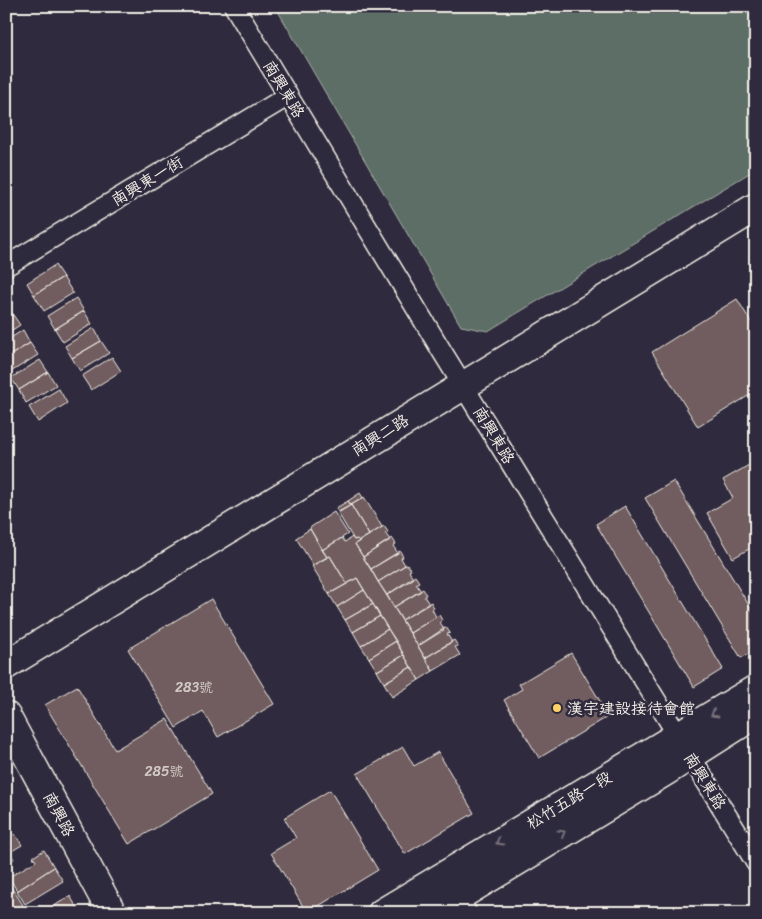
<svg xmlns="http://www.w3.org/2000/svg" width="762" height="919" viewBox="0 0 762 919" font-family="Sriracha,'LXGW WenKai TC',sans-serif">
<rect width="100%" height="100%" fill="#2f2a3d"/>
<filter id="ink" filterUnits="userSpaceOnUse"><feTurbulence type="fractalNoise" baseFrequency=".02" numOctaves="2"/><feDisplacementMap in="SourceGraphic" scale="10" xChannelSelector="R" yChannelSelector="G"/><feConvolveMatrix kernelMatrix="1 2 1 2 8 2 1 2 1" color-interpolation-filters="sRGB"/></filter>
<g filter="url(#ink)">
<path fill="#5d6e66" stroke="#a8b0a7" d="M275 6H756V169L488 331 461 326Z"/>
<path fill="#715c5e" stroke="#f4f1e8" d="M55 265 63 277 34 295 27 283Z
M63 277 73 293 44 311 34 295Z
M76 298 84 311 55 329 47 316Z
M737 299 756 330V391L698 427 652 352Z
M9 309 20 325 6 334V311Z
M84 311 92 324 63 342 55 329Z
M94 328 101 341 72 358 65 346Z
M23 330 30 343 6 358V341Z
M101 341 109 353 80 371 72 358Z
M30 343 38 355 9 373 6 369V358Z
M112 357 121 371 91 390 82 376Z
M40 360 48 372 19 390 11 378Z
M48 372 56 385 26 403 19 390Z
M59 389 67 403 38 422 29 407Z
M756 461V545L733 558 707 513 733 498 723 480Z
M674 481 756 617V650L741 658 645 498Z
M360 493 363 498 351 505 348 501Z
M364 497 382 527 369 535 351 505Z
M348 501 351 505 338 512 336 508Z
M351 505 369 535 359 541 357 539 354 540 338 513Z
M625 506 723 669 694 687 596 524Z
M334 512 348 534 322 550 310 529 311 527Z
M384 526 388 532 385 533 390 540 363 557 355 544Z
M310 529 327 557 313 565 296 538Z
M352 537 354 540 357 539 359 541 355 544 433 671 419 680 357 578 347 584 330 556 327 557 322 550 342 538 345 542Z
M392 538 396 544 393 546 398 553 371 569 363 557Z
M400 551 403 557 401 558 405 565 378 582 371 569Z
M330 556 347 584 329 594 312 566Z
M407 564 411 570 409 571 413 579 387 595 378 582Z
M415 576 419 582 416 584 421 591 394 607 387 595Z
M357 578 364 590 337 607 329 594Z
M423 589 426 595 424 596 429 604 402 620 394 607Z
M364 590 373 604 345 620 337 607Z
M211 599 274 704 218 737 203 711 176 728 128 649Z
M431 602 434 608 432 609 436 617 410 633 402 620Z
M373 604 380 616 353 632 345 620Z
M439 615 442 620 440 622 444 630 418 646 410 633Z
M380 616 388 629 361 646 353 632Z
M446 627 450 633 447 634 452 642 425 658 418 646Z
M388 629 396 641 369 658 361 646Z
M454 640 458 646 455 647 460 655 433 671 425 658Z
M396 641 404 655 377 671 369 658Z
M571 653 609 716 539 758 504 700 522 689 519 684Z
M404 655 411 667 384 683 377 671Z
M411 667 419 680 392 697 384 683Z
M77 686 115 750 167 719 212 794 129 844 45 705Z
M403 747 414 766 438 752 474 813 405 854 357 774Z
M330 790 378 870 307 913 271 853 296 838 284 818Z
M15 834 22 845 10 852 14 859 6 864V839Z
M44 850 54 867 17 891 9 877 36 861 33 857Z
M54 867 63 881 25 904 17 891Z
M6 879 23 905 10 913 6 907Z
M70 896 79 911 76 913H43Z"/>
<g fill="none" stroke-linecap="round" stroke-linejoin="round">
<defs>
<path id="street" d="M234 6 443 353 756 863
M6 266 288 96
M457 897 467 913"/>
<path id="secondary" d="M6 665 756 207
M6 716 112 913
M382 913 756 689
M431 913 666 771 756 714"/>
</defs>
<use href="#street" stroke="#f4f1e8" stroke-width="22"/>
<use href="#secondary" stroke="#f4f1e8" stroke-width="31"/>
<use href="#street" stroke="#2f2a3d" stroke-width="19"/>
<use href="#secondary" stroke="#2f2a3d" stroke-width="28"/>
</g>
<defs><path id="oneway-chevron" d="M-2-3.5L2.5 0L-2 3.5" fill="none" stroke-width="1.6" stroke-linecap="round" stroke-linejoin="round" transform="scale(1.25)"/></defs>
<g stroke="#747079">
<use href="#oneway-chevron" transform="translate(714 714) rotate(149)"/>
<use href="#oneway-chevron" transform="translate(562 833) rotate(-31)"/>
<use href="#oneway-chevron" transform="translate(499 842) rotate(149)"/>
</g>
</g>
<circle fill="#ffd166" stroke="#2f2a3d" stroke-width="2" cx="557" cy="708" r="5"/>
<g text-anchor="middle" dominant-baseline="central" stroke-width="5" stroke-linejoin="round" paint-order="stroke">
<g font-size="14" fill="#d3ccc6">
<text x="194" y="687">283號</text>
<text x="164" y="771">285號</text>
</g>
<g font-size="16" fill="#f4f1e8" stroke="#2f2a3d">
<text transform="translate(284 89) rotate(59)">南興東路</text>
<text transform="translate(147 181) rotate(-31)">南興東一街</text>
<text transform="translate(380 435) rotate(-32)">南興二路</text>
<text transform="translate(494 435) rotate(59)">南興東路</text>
<text transform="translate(705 781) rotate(58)">南興東路</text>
<text transform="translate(569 800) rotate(-31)">松竹五路一段</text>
<text transform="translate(59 814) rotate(62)">南興路</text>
</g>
<g font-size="16" fill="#f4f1e8" stroke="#2f2a3d" text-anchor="start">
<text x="567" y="708">漢宇建設接待會館</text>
</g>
</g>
<rect width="762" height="919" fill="none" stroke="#2f2a3d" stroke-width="25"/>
<rect x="12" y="12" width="737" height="894" fill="none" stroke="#f4f1e8" stroke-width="2" filter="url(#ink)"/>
</svg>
